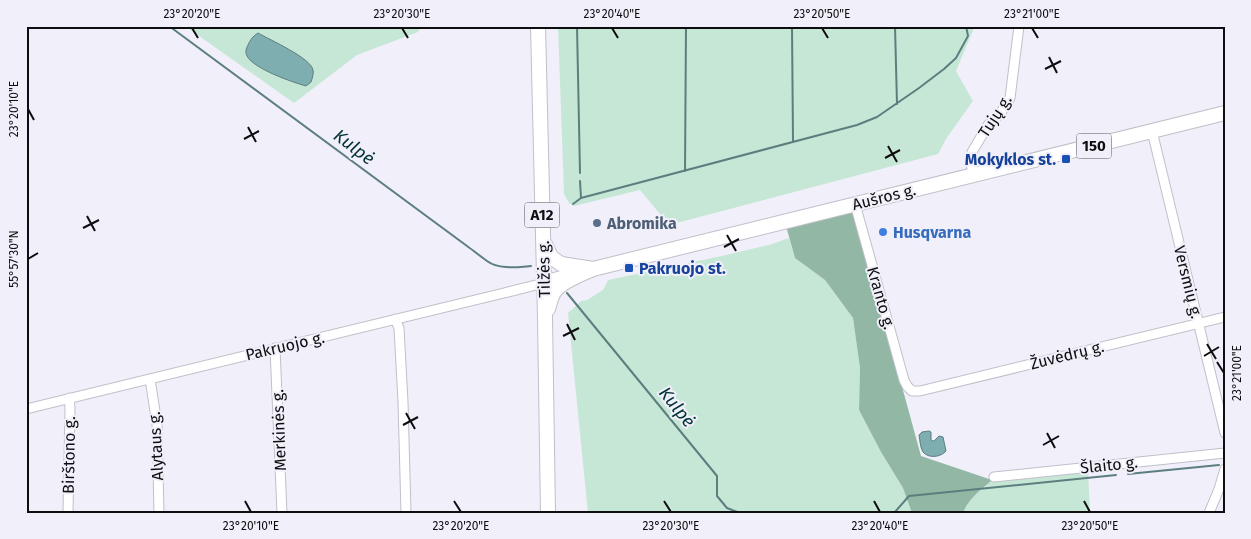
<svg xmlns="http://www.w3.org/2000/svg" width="1251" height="539" viewBox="0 0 1251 539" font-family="'Fira Sans',sans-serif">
<rect width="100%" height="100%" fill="#f1f0fa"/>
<path fill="#c6e7d6" d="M185 26H422L418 32 357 55 294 103Z
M558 26H974V28L956 71 973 101 946 139 938 154 669 225 640 190 574 206 569 203 564 194Z
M789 238 795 258 825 280 853 318 860 368 859 410 881 452 903 488 912 513H588L568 313 581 301 587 300 603 290 608 280 726 255 772 244Z
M1088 471 1090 513H963L965 507 974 496 992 480Z"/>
<path fill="#92b8a5" d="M853 208 921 456 992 480C981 490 968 499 963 513H912L903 488 881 452 859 410 860 368 853 318 825 280 795 258 786 226Z"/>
<path fill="#7eaeaf" stroke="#5c7e7f" d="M258 33C270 40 311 58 313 70 314 73 312 79 311 82L306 86C292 82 254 69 247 56 245 52 246 49 248 45 251 39 252 37 258 33Z
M929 431 931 432V440L933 441H934L939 436 943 437 946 451C941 457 929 459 923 452 920 447 920 440 919 435L922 432Z"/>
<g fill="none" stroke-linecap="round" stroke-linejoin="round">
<path stroke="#5c7e7f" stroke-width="2" d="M169 26 467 246C474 251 480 256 487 261 499 270 518 267 531 266
M577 26 580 173
M792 26 793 141
M895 26 897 104
M685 171 686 26
M581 198 857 125 877 117 919 88 944 69 956 58 968 36 966 26
M573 204 581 198 580 181
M567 293 717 476V496L727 508 740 513
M1128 474 1219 465
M894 513 909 496 1116 475"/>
<defs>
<path id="minor" d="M1152 131 1225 433
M973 175 971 163 972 152 988 125 1000 114 1010 98 1019 26
M855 204 904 380 907 386 912 391H920L1225 317
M395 319 399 328 403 402 406 513
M275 348 282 513
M150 379 157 424 159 513
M26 409 504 293 544 283
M994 477 1225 453
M68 513 70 407 69 398
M1209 513 1219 489 1225 469"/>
<path id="primary" d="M544 283 593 269 1225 113"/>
<path id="trunk" d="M538 26 545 318 548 513
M545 244 551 257 561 264 593 269
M548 309C550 303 551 296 555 291 562 281 582 274 593 269"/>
</defs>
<use href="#minor" stroke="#c1bfc9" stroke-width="11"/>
<use href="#primary" stroke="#c1bfc9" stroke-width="16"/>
<use href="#trunk" stroke="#c1bfc9" stroke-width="16"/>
<use href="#minor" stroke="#fff" stroke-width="9"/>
<use href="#primary" stroke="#fff" stroke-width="14"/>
<use href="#trunk" stroke="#fff" stroke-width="14"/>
</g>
<path fill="none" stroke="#0e0d10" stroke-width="2" d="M192 28 198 38M402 28 408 38M612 28 618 38M822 28 828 38M1032 28 1038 38M1049 57 1057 73M1045 69 1061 61M28 109 34 120M248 127 256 142M244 139 259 131M888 146 897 162M885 158 900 150M87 216 95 231M83 228 99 220M727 235 736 251M724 247 739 239M28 259 38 253M567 324 575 340M563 336 579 328M1207 344 1216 359M1204 356 1219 347M1217 362 1224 373M406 413 415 429M403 425 418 417M1047 433 1055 448M1043 445 1059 436M245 501 251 512M454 501 461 512M664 501 671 512M874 501 880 512M1084 501 1090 512"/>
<g fill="#1a4fb4" stroke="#f1f0fa" stroke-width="2">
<rect x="1061" y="154" width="10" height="10" rx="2.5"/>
<rect x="624" y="263" width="10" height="10" rx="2.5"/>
</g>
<circle fill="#5c6f8a" stroke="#f1f0fa" stroke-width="2" cx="597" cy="223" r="5"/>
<circle fill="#3f7fe0" stroke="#f1f0fa" stroke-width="2" cx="883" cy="232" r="5"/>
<g text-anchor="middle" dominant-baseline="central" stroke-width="4" stroke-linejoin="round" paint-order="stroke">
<g fill="#f1f0fa" stroke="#525156" stroke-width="1">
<rect x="1076.5" y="133.5" width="35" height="25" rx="4"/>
<rect x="524.5" y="202.5" width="35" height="25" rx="4"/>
</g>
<g font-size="15" font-weight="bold" fill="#0e0d10">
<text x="1094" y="146">150</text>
<text x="542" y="215">A12</text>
</g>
<g font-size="16" fill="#0e0d10" stroke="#f1f0fa">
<text transform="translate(995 116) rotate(-57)">Tujų g.</text>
<text transform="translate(884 197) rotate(-14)">Aušros g.</text>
<text transform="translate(544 269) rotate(-91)">Tilžės g.</text>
<text transform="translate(1188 282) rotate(76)">Versmių g.</text>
<text transform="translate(881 298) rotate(74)">Kranto g.</text>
<text transform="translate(285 346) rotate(-13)">Pakruojo g.</text>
<text transform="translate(1067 355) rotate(-14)">Žuvėdrų g.</text>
<text transform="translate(279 430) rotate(-92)">Merkinės g.</text>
<text transform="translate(156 446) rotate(-93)">Alytaus g.</text>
<text transform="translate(69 455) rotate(-89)">Birštono g.</text>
<text transform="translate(1109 465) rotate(-6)">Šlaito g.</text>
</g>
<g font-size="16" font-weight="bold" fill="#164399" stroke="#f1f0fa" text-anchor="end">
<text x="1056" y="159">Mokyklos st.</text>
<text x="639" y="268" text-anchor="start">Pakruojo st.</text>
</g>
<g font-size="16" font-weight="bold" fill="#4e5e75" stroke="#f1f0fa" text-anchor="start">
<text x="607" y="223">Abromika</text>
</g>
<g font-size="16" font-weight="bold" fill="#366cbe" stroke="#f1f0fa" text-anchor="start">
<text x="893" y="232">Husqvarna</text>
</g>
<g font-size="18" font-style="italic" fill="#023334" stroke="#f1f0fa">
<text transform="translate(354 147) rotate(37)">Kulpė</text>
<text transform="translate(677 407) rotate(51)">Kulpė</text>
</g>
</g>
<rect width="1251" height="539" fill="none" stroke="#f1f0fa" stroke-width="55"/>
<rect x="28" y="28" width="1196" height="484" fill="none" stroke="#0e0d10" stroke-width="2"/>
<g font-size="12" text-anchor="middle" fill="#0e0d10">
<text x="192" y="18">23°20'20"E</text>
<text x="402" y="18">23°20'30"E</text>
<text x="612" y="18">23°20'40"E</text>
<text x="822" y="18">23°20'50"E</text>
<text x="1032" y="18">23°21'00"E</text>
<text transform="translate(14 109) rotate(-90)" y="4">23°20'10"E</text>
<text transform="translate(14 259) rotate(-90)" y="4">55°57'30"N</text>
<text transform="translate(1237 373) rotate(-90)" y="4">23°21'00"E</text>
<text x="251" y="530">23°20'10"E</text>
<text x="461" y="530">23°20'20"E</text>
<text x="671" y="530">23°20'30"E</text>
<text x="880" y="530">23°20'40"E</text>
<text x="1090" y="530">23°20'50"E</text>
</g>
</svg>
